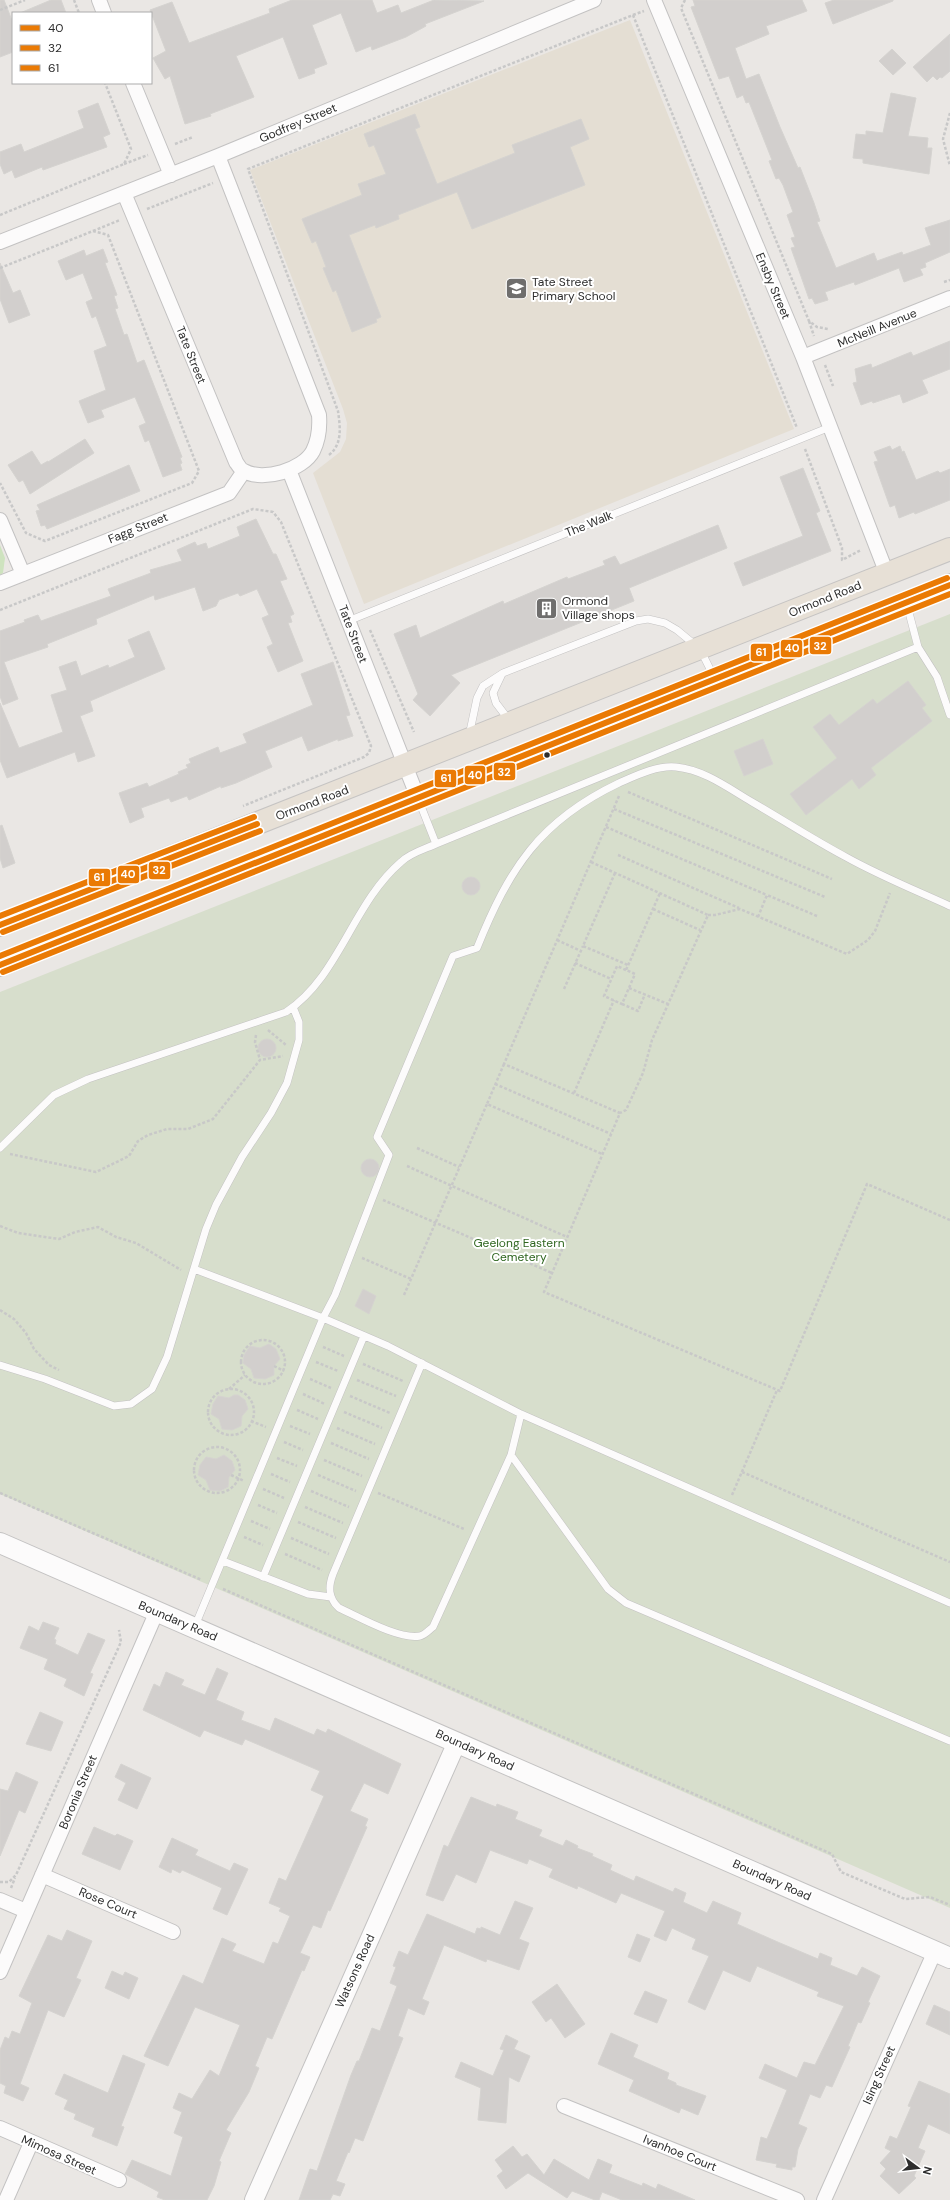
<svg xmlns="http://www.w3.org/2000/svg" width="950" height="2200" viewBox="0 0 950 2200" font-family="'DM Sans',sans-serif">
<rect width="100%" height="100%" fill="#eae7e4"/>
<path fill="#e4ded3" d="M630 20 794 429 364 604 313 473 340 452 346 439 347 423 343 409 250 170Z"/>
<path fill="#cee3bf" d="M0 545 5 558 3 573 0 575Z"/>
<path fill="#d7decc" d="M950 614V1908L0 1494V992Z"/>
<path fill="#d2cfcd" stroke="#d5d3d0" d="M0 0H4L13 23V52L0 57Z
M51 0H61L66 13H20Z
M292 0H372L377 13 398 5 401 13 434 0 484 1 425 24 426 26 406 37 372 50 371 46 356 52 341 13 312 25 327 64 314 69 315 73 299 79 283 37 236 56 254 97 210 114 211 116 185 124 170 76 165 79 153 58 166 51 150 10 172 2 189 43 270 13 269 9Z
M693 0H802L807 11 766 26 769 34 735 48 746 79 759 74 780 127 798 168 800 167 814 203 820 221 817 222 836 268 874 253 877 261 902 252 903 255 931 245 925 228 950 220V252L925 263 926 267 920 269 923 275 904 282 899 268 855 285 854 282 825 292 828 300 815 304 812 298 809 299 791 248 795 247 791 238 795 237 787 215 793 212 783 185 779 178 776 179 769 161 772 160 749 102 746 103 743 95 737 98 729 76 719 79 691 7 695 6Z
M834 0H893V1L833 24 825 3Z
M950 34V71L942 78 940 77 937 80 933 76 927 82 913 67Z
M892 49 906 63 893 75 879 61Z
M891 93 916 98 908 136 928 138 927 148H932L929 174 863 163V159L853 158 856 134 866 135V131L883 133Z
M98 103 110 134 103 137 107 147 43 170 42 167 15 178 12 170 4 174 0 164V152L21 144 24 152 84 128 78 111Z
M415 114 420 127 415 129 437 184 515 153 512 145 581 119 589 139 570 147 585 185 472 229 457 192 398 215 399 219 376 228 375 225 349 235 381 317 376 319 377 322 352 332 336 290 333 292 323 268 326 267 316 241 312 243 302 219 362 195 358 184 386 174 374 145 369 147 364 134Z
M103 249 108 262 105 263 117 295 114 296 118 308 115 309 124 335 127 334 137 363 144 360 182 457 180 458 182 463 180 464 182 470 163 477 149 440 145 442 139 426 146 423 135 397 101 410 104 417 88 423 79 401 106 390 94 351 107 346 96 316 92 318 86 302 93 299 83 273 66 280 58 261 84 250 86 256Z
M0 263 13 293 20 290 30 315 9 323 0 299Z
M950 341V369L922 380 928 393 903 403 900 394 873 403 872 401 861 405 853 383 857 382 855 369 871 364 872 368 911 352 913 356Z
M85 439 94 453 30 494 23 480 19 482 8 465 32 451 41 465 48 461V462Z
M890 446 892 450 900 446 902 452 904 451 916 480 938 471 940 473 950 469V500L915 514 914 512 899 518 895 505 890 507 874 462 878 461 874 452Z
M129 465 140 491 47 529 45 525 41 526 36 511 40 510 37 505Z
M803 468 820 511 816 513 831 551 743 586 734 563 803 536 780 477Z
M256 519 273 554H276L287 579 280 581 294 614 290 616 292 622 288 623 303 661 278 672 267 647 273 644 262 618 269 615 257 589 240 596 238 593 219 600 216 606 203 611 195 587 155 600 154 595 96 619 97 624 47 644 48 647 4 662 18 699 3 705 0 696V631L25 622 24 620 38 615 41 621 111 596 108 589 151 573 150 570 182 561 177 550 195 542 197 546 206 543 208 549 240 536 237 527Z
M718 525 727 548 629 588 634 601 451 675 460 683 430 716 413 700 418 694 394 634 416 625 420 638 503 601 504 604 567 577 568 579 605 565 603 561 615 556 620 565Z
M149 631 165 669 90 701 93 711 80 716 95 756 78 762 75 752 7 778 0 760V703L19 748 63 732 51 695 67 690 59 667 76 661 81 676 108 665 109 668 135 657 128 640Z
M333 662 350 715 346 716 353 736 338 741V739L308 751 302 736 265 751 272 767 236 783 221 788V786L189 800 187 796 171 802 169 798 141 808 144 817 130 823 119 793 147 783 149 787 179 774 178 772 188 768 186 765 191 763 189 759 218 747 220 753 247 743 243 734 313 705 301 674Z
M908 681 926 705 922 708 932 721 871 768 876 775 859 789 852 779 806 815 790 794 837 758 813 727 830 714 839 725 873 699 877 704Z
M763 739 773 764 744 776 734 751Z
M2 825 15 863 3 868 0 858V826Z
M462 886a9 9 0 1 1 18 0a9 9 0 1 1-18 0Z
M258 1048a9 9 0 1 1 18 0a9 9 0 1 1-18 0Z
M361 1168a9 9 0 1 1 18 0a9 9 0 1 1-18 0Z
M363 1289 376 1296 369 1314 355 1306Z
M269 1344 276 1349 280 1359 274 1366V1375L265 1379 254 1378 251 1369 243 1363 244 1355 250 1346 260 1348Z
M234 1395H238L245 1400 248 1409 242 1416 241 1426 232 1430 222 1429 219 1419 211 1414 213 1404 218 1396 229 1398Z
M224 1455 232 1461 235 1470 229 1477 228 1487 220 1491 210 1490 206 1480 198 1475 200 1465 206 1457 216 1459Z
M43 1622 59 1628 54 1639 56 1640 55 1644 78 1655 88 1633 105 1640 90 1673 93 1674 84 1696 64 1686 67 1679 44 1669 48 1659 20 1648 29 1626 39 1631Z
M217 1668 228 1673 216 1700 244 1712 241 1720 270 1731 275 1718 314 1735 317 1729 326 1733 328 1729 401 1764 388 1794 364 1783 350 1811 368 1819 365 1826 367 1827 330 1911 328 1910 321 1928 313 1925 300 1953 310 1957 304 1971 302 1970 272 2039 267 2037 255 2066 259 2068 249 2092 226 2130 231 2133 219 2161 221 2162 214 2186 207 2200H165L157 2197 159 2192 125 2174 132 2160 171 2176 183 2137 174 2133 182 2112 173 2108 179 2093 192 2099 210 2070 219 2076 240 2025 195 2007 168 2066 144 2056 183 1975 203 1984 222 1938 236 1944 232 1951 264 1964 273 1942 278 1944 290 1916 279 1911 281 1908 269 1903 279 1878 286 1881 324 1796 311 1790 320 1771 245 1739 242 1745 204 1730 200 1737 143 1710 154 1684 160 1687 166 1672 184 1680 181 1685 205 1695Z
M40 1712 63 1722 51 1751 26 1744Z
M121 1764 151 1778 137 1809 118 1800 126 1783 115 1777Z
M16 1772 38 1782 25 1813 19 1810 0 1856V1789L8 1791Z
M471 1797 496 1807 497 1804 518 1812 515 1819 542 1830 539 1836 563 1846 566 1840 578 1846 577 1848 593 1854 592 1856 612 1865 610 1870 634 1881 636 1876 673 1892 675 1888 686 1893 683 1902 707 1913 713 1901 741 1913 737 1924 780 1943 818 1959 820 1953 832 1958 830 1965 857 1976 862 1967 880 1976 868 2002 870 2003 861 2023 858 2022 848 2046 850 2047 832 2087 826 2085 820 2098 810 2094 798 2124 807 2128 798 2149 795 2167H792V2170L776 2167 777 2164 756 2160 761 2137 767 2139 787 2090 759 2078 765 2064 797 2078 804 2062 815 2065 844 2006 817 1996 819 1992 757 1966 750 1982 723 1970 705 2010 688 2002 709 1956 692 1949 696 1939 672 1928 666 1941 654 1936 665 1911 621 1893 616 1903 578 1886 577 1889 549 1877 553 1869 529 1859 527 1864 490 1850 476 1883 456 1874 443 1901 426 1895 444 1845 448 1847Z
M94 1827 115 1836 117 1834 133 1841 120 1870 82 1854Z
M172 1838 198 1850 195 1855 230 1871 234 1863 248 1869 227 1915 213 1909 222 1888 182 1870 180 1873 172 1869 171 1873 159 1867Z
M515 1901 533 1908 519 1939 529 1943 519 1970 487 1959 486 1962 444 1945 422 1999 429 2002 424 2015 408 2008 398 2036 403 2038 363 2141 355 2138 349 2153 348 2152 336 2181 345 2184 340 2196 333 2194 330 2200H299L310 2169 317 2171 351 2075 357 2061H359L372 2028 380 2031 397 1986 390 1983 396 1967 393 1966 399 1951 408 1955 427 1914 475 1934 477 1928 481 1929V1927L500 1935Z
M67 1930 92 1941 76 1978 81 1980 64 2017 48 2010 20 2084 29 2088 23 2101 4 2093 6 2086 0 2083V2050L5 2037 9 2039 12 2031 20 2034 32 2003 19 1996 48 1935 62 1941Z
M637 1934 650 1939 640 1962 628 1957Z
M112 1971 123 1976 125 1972 138 1978 129 1999 105 1988Z
M557 1984 585 2024 565 2038 551 2018 546 2022 532 2002Z
M645 1991 667 2000 657 2023 634 2014Z
M934 2005 950 2012V2035L926 2024Z
M611 2033 638 2045 633 2057 669 2073 667 2079 676 2083V2085L706 2096 698 2115 681 2108 679 2113 629 2091 634 2080 598 2064Z
M506 2035 518 2041 514 2049 530 2056 519 2082 509 2077 506 2123 478 2120 481 2088 455 2077 461 2062 493 2076 504 2050 500 2049Z
M123 2055 145 2064 121 2126 124 2127 117 2146 92 2136 95 2128 74 2119 76 2114 64 2109 68 2100 55 2094 64 2074 108 2093Z
M919 2081 950 2094V2134L928 2124 918 2148 925 2151 914 2176 916 2178 899 2194 880 2176 886 2169 880 2163 891 2151 885 2148 890 2136 897 2139 911 2107 908 2106Z
M513 2146 522 2157 527 2154 544 2175 554 2159 589 2180 598 2159 612 2165 609 2173 642 2186 643 2183 656 2189 658 2184 695 2200H622L602 2192 599 2200H595L572 2191 567 2198 528 2173 506 2189 497 2176 503 2171 495 2160Z"/>
<g fill="none" stroke-linecap="round" stroke-linejoin="round">
<defs>
<path id="service" d="M348 621 830 427
M918 647 937 677 950 715
M502 674 493 693 496 703 509 720
M469 736 477 698 483 686 503 673 636 621 648 619 665 623 677 630 700 649 714 677
M436 844 918 647 907 605
M0 1148 54 1095 88 1079 286 1012C340 976 352 904 401 862 410 853 425 849 436 844L419 801
M194 1269 323 1318 335 1295 389 1155 377 1137 453 956 477 948C509 869 539 821 619 783 635 776 657 765 676 767 705 770 728 788 752 802 783 820 814 840 846 857 880 876 915 890 950 906
M422 1363 333 1574C328 1587 328 1598 339 1608 359 1617 399 1640 420 1636 425 1635 429 1630 433 1627L511 1455
M0 1365 45 1379 114 1406 131 1404 152 1389 167 1357 206 1229 216 1205 242 1157 271 1113 287 1083 299 1040V1022L293 1007
M223 1561 308 1594 331 1597
M263 1577 364 1336
M950 1603 521 1414 511 1455 608 1589 626 1603 950 1741
M195 1626 323 1318 388 1346 521 1414"/>
<path id="minor" d="M99 0 104 13
M654 0 803 357 887 574
M133 83 171 175
M124 193 236 462C238 465 241 470 244 471 263 482 303 470 313 451 319 439 320 428 319 415L218 156
M0 242 218 156 594 0
M803 357 950 298
M289 470 418 798
M0 520 23 574
M0 583 229 493 244 471
M42 1875 173 1932
M0 1900 26 1911
M0 1972 157 1611
M564 2106 797 2200
M0 2128 119 2180
M6 2200 31 2143
M824 2200 935 1951"/>
<path id="tertiary" d="M254 2200 457 1742"/>
<path id="secondary" d="M0 1543 950 1958"/>
<path id="trunk" d="M0 925 950 549
M0 965 950 585"/>
</defs>
<use href="#service" stroke="#c3c2c2" stroke-width="8"/>
<use href="#minor" stroke="#c3c2c2" stroke-width="16"/>
<use href="#tertiary" stroke="#c3c2c2" stroke-width="20"/>
<use href="#secondary" stroke="#c3c2c2" stroke-width="22"/>
<use href="#trunk" stroke="#c6c4c3" stroke-width="24"/>
<path stroke="#c8c8c8" stroke-width="2.5" stroke-dasharray="3 2" stroke-linecap="butt" d="M74 0 79 13
M685 0 681 8 809 321 817 327 828 329
M0 10 25 0
M633 15 644 11
M950 113 943 139 950 166
M175 144 193 137
M124 164 148 155
M147 209 213 183
M0 215 124 164 131 149 105 83
M93 231 120 220
M0 268 93 231 108 235 199 471 192 483 45 541 26 533 0 483
M944 282 950 280
M809 321 814 336
M825 365 833 386
M805 449 842 548V560L861 550
M329 455C343 444 340 426 338 411L248 169 633 15 797 428
M0 610 253 509 273 512 281 522 371 746 369 753 364 757 243 806
M370 630 414 732
M628 792 832 879
M619 796 504 1064 620 1113 544 1292 780 1391 867 1184 950 1220
M614 809 825 897
M606 827 767 895
M618 855 739 908
M591 862 708 915 652 1040 643 1073 626 1110 620 1113
M615 873 583 946 628 965
M653 909 700 930
M708 915H715L740 909 847 954 868 940 875 931 890 893
M758 917 767 895 817 916
M557 940 581 951
M575 963 611 979
M626 970 617 966 604 996 622 1004 635 974 626 970 660 893
M629 988 668 1004
M564 989 583 946
M622 1004 638 1011 645 994
M268 1030 286 1045
M256 1035 255 1042 260 1060
M504 1064 487 1104 602 1154
M495 1084 611 1134
M574 1093 614 1000
M417 1148 459 1167
M10 1154 96 1172 129 1156 138 1141 148 1135 167 1129H188L213 1119 260 1060 283 1056
M407 1166 567 1237
M383 1200 552 1273
M0 1226 18 1233 59 1239 75 1232 98 1227 116 1237 136 1243 181 1270
M362 1258 411 1279
M404 1295 487 1104
M0 1310 14 1319 26 1333 34 1349 49 1365 59 1370
M241 1362a22 22 0 1 1 44 0a22 22 0 1 1-44 0Z
M323 1347 344 1356
M316 1362 338 1371
M363 1364 403 1381
M274 1366 284 1371
M310 1379 331 1388
M357 1380 396 1396
M229 1389 245 1375
M208 1412a23 23 0 1 1 46 0a23 23 0 1 1-46 0Z
M303 1394 325 1404
M350 1396 390 1413
M297 1410 318 1419
M344 1412 382 1428
M251 1421 266 1427
M290 1426 310 1434
M337 1428 375 1444
M284 1442 303 1450
M331 1443 369 1459
M194 1470a23 23 0 1 1 46 0a23 23 0 1 1-46 0Z
M277 1458 297 1466
M324 1460 362 1476
M742 1472 950 1562
M271 1474 290 1482
M231 1475 244 1481
M318 1475 356 1491
M263 1489 284 1498
M311 1491 349 1507
M0 1493 202 1580
M378 1493 464 1529
M732 1495 777 1390
M258 1505 277 1513
M305 1507 343 1523
M251 1521 270 1529
M298 1522 336 1538
M244 1537 263 1545
M291 1538 329 1554
M285 1554 322 1570
M223 1589 832 1854 841 1872 905 1899 930 1897 950 1905
M0 1882H9L16 1875 121 1642 119 1630
M11 1888 15 1878"/>
<use href="#service" stroke="#fcfbfb" stroke-width="7"/>
<use href="#minor" stroke="#fcfbfb" stroke-width="14"/>
<use href="#tertiary" stroke="#fcfbfb" stroke-width="18"/>
<use href="#secondary" stroke="#fcfbfb" stroke-width="20"/>
<use href="#trunk" stroke="#e7e0d6" stroke-width="22"/>
<defs>
<path id="bus-1" d="M0 925 257 824
M0 965 950 585"/>
<path id="bus-2" d="M3 932 260 831
M3 972 950 594"/>
<path id="bus-3" d="M0 916 254 817
M0 956 947 578"/>
</defs>
<use href="#bus-1" stroke="#fff" stroke-width="9"/>
<use href="#bus-2" stroke="#fff" stroke-width="9"/>
<use href="#bus-3" stroke="#fff" stroke-width="9"/>
<use href="#bus-1" stroke="#ea7a04" stroke-width="6"/>
<use href="#bus-2" stroke="#ea7a04" stroke-width="6"/>
<use href="#bus-3" stroke="#ea7a04" stroke-width="6"/>
</g>
<defs>
<symbol id="school-square" viewBox="-11 -11 22 22"><rect x="-9" y="-9" width="18" height="18" rx="4" fill="#6f6e6d" stroke="#fff"/><path d="M0-5L7-2L0 1L-7-2ZM-4 1L0 2.5L4 1V4Q0 6-4 4Z" fill="#fff"/></symbol>
<symbol id="building-square" viewBox="-11 -11 22 22"><rect x="-9" y="-9" width="18" height="18" rx="4" fill="#6f6e6d" stroke="#fff"/><path d="M-4-6H4V6H1V3H-1V6H-4ZM-2.5-4.3h1.7v1.8h-1.7ZM.8-4.3h1.7v1.8H.8ZM-2.5-1h1.7V.8h-1.7ZM.8-1h1.7V.8H.8Z" fill="#fff"/></symbol>
</defs>
<g fill-rule="evenodd">
<use href="#school-square" x="504" y="276" width="25" height="25"/>
<use href="#building-square" x="534" y="596" width="25" height="25"/>
</g>
<circle fill="#2d2d2d" stroke="#fff" stroke-width="1.5" cx="547" cy="755" r="3.5"/>
<g text-anchor="middle" dominant-baseline="central" stroke-width="4" stroke-linejoin="round" paint-order="stroke">
<g font-size="12" fill="#2d2d2d" stroke="#fff">
<text transform="translate(298 123) rotate(-23)">Godfrey Street</text>
<text transform="translate(773 286) rotate(67)">Ensby Street</text>
<text transform="translate(877 328) rotate(-22)">McNeill Avenue</text>
<text transform="translate(191 355) rotate(68)">Tate Street</text>
<text transform="translate(589 524) rotate(-22)">The Walk</text>
<text transform="translate(138 528) rotate(-22)">Fagg Street</text>
<text transform="translate(825 599) rotate(-22)">Ormond Road</text>
<text transform="translate(353 634) rotate(69)">Tate Street</text>
<text transform="translate(312 803) rotate(-21)">Ormond Road</text>
<text transform="translate(178 1621) rotate(23)">Boundary Road</text>
<text transform="translate(475 1750) rotate(24)">Boundary Road</text>
<text transform="translate(78 1792) rotate(-67)">Boronia Street</text>
<text transform="translate(772 1880) rotate(24)">Boundary Road</text>
<text transform="translate(108 1903) rotate(23)">Rose Court</text>
<text transform="translate(355 1971) rotate(-66)">Watsons Road</text>
<text transform="translate(879 2075) rotate(-66)">Ising Street</text>
<text transform="translate(680 2153) rotate(22)">Ivanhoe Court</text>
<text transform="translate(59 2155) rotate(24)">Mimosa Street</text>
</g>
<g font-size="12" fill="#2d2d2d" stroke="#fff" text-anchor="start">
<text x="532" y="282">Tate Street<tspan x="532" dy="14">Primary School</tspan></text>
<text x="562" y="601">Ormond<tspan x="562" dy="14">Village shops</tspan></text>
</g>
<g font-size="12" fill="#2f6620" stroke="#fff">
<text x="519" y="1243">Geelong Eastern<tspan x="519" dy="14">Cemetery</tspan></text>
</g>
</g>
<g stroke="#fff" stroke-width="1.5">
<rect x="809" y="636" width="23" height="19" rx="4" fill="#ea7a04"/>
<rect x="780" y="639" width="23" height="19" rx="4" fill="#ea7a04"/>
<rect x="750" y="643" width="23" height="19" rx="4" fill="#ea7a04"/>
<rect x="493" y="762" width="23" height="19" rx="4" fill="#ea7a04"/>
<rect x="464" y="765" width="22" height="20" rx="4" fill="#ea7a04"/>
<rect x="434" y="769" width="23" height="19" rx="4" fill="#ea7a04"/>
<rect x="148" y="861" width="23" height="19" rx="4" fill="#ea7a04"/>
<rect x="117" y="865" width="23" height="19" rx="4" fill="#ea7a04"/>
<rect x="88" y="868" width="23" height="19" rx="4" fill="#ea7a04"/>
</g>
<g font-size="11" text-anchor="middle" font-weight="bold" fill="#fff">
<text x="820" y="650">32</text>
<text x="792" y="652">40</text>
<text x="761" y="656">61</text>
<text x="504" y="776">32</text>
<text x="475" y="779">40</text>
<text x="446" y="782">61</text>
<text x="159" y="874">32</text>
<text x="128" y="878">40</text>
<text x="99" y="881">61</text>
</g>
<rect x="12" y="12" width="140" height="72" fill="#ffffff" stroke="#ababab"/>
<rect x="20" y="25" width="20" height="6" fill="#ea7a04" stroke="#ababab"/>
<text x="48" y="32" font-size="12" fill="#2d2d2d">40</text>
<rect x="20" y="45" width="20" height="6" fill="#ea7a04" stroke="#ababab"/>
<text x="48" y="52" font-size="12" fill="#2d2d2d">32</text>
<rect x="20" y="65" width="20" height="6" fill="#ea7a04" stroke="#ababab"/>
<text x="48" y="72" font-size="12" fill="#2d2d2d">61</text>
<g transform="translate(918 2168) rotate(105)" stroke="#ffffff" stroke-width="3" paint-order="stroke">
<path d="M0-3L7 15L0 10L-7 15Z" fill="#2d2d2d"/>
<text y="-6" font-size="11" font-weight="bold" text-anchor="middle" fill="#2d2d2d">N</text>
</g>
</svg>
